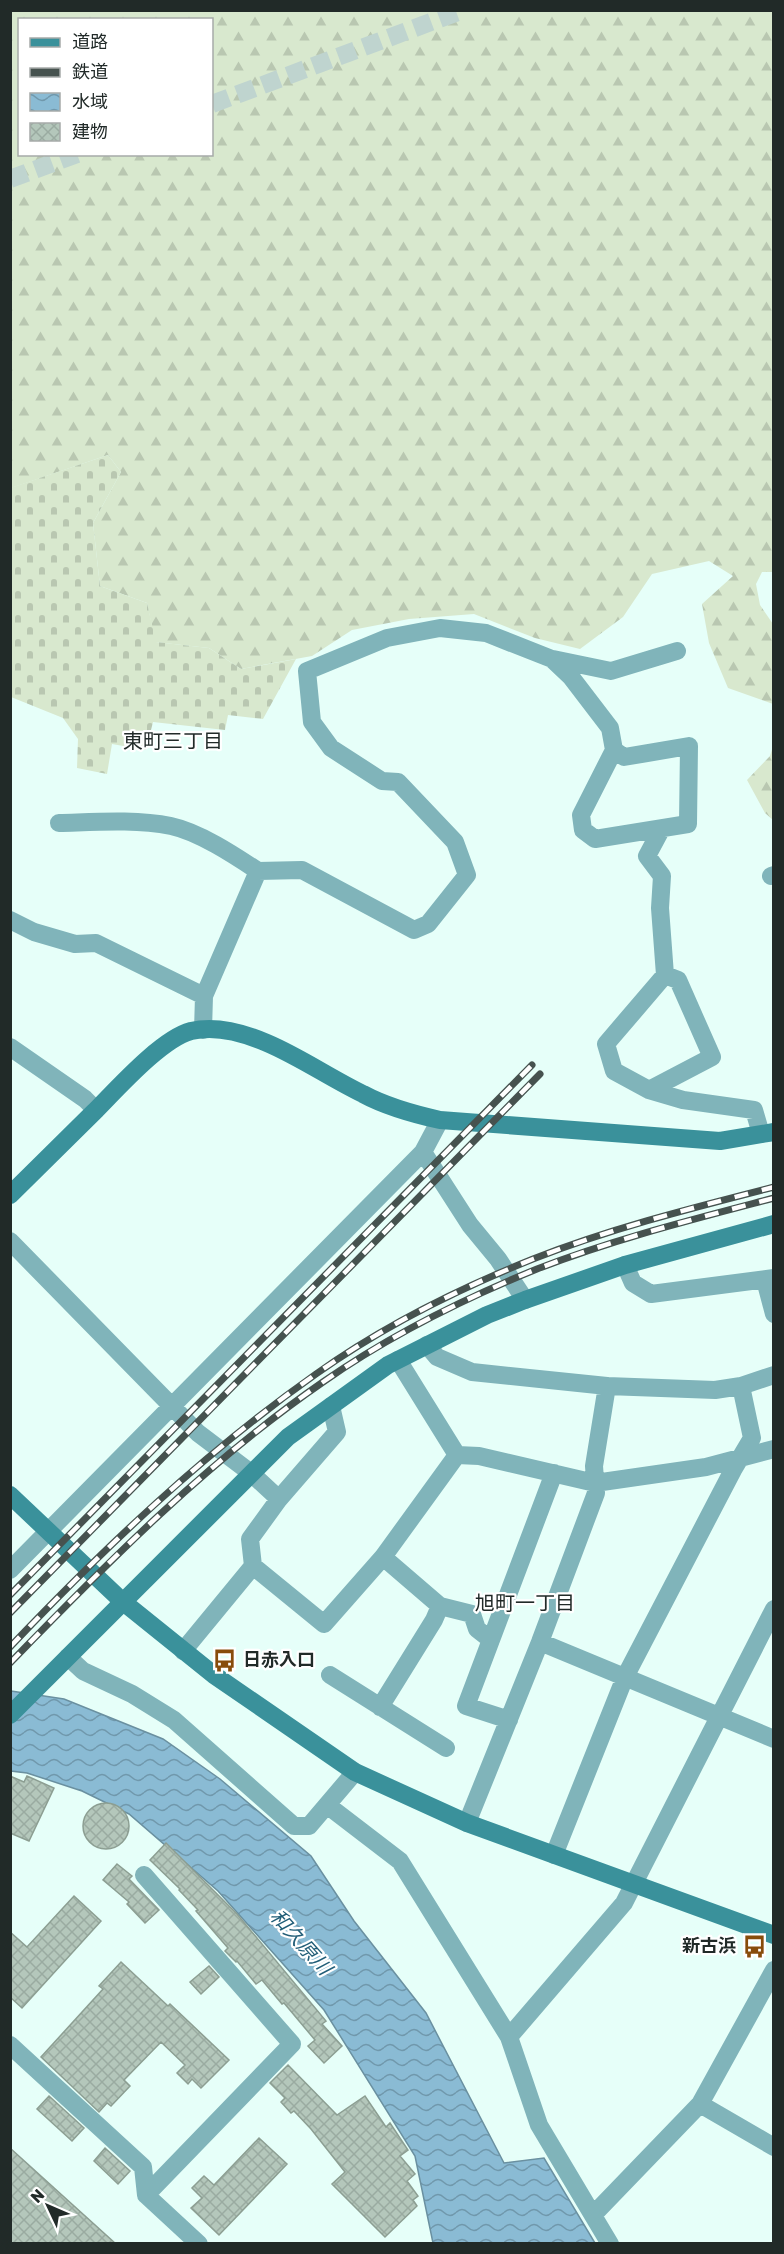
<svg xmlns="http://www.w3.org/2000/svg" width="784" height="2254" viewBox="0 0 784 2254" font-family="Rubik,'Noto Sans JP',sans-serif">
<defs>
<pattern id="forest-firs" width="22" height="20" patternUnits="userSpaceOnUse" patternTransform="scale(1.5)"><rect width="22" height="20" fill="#d8e8ce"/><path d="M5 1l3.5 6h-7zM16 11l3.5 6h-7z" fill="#b9c7b1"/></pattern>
<pattern id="cemetery-stones" width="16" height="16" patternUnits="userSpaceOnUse" patternTransform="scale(1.5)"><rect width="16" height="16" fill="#d8e8ce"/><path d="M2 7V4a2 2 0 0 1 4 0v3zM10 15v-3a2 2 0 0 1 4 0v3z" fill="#b9c7b1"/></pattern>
<pattern id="water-waves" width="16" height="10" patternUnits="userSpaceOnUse" patternTransform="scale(1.5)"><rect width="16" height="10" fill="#8abbd4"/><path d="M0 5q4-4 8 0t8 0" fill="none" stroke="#7098ac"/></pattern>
<pattern id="building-cross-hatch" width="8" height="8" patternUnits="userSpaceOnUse" patternTransform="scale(1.5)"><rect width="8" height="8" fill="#b4c7bb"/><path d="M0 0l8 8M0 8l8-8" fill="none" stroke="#9aaba1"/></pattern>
</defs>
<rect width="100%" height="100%" fill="#e6fff9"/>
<path fill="url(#forest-firs)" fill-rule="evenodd" d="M10 11H773L774 572H762L756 584 760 605 773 624V704L728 688 709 643 702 604 733 576 709 561 652 574 623 617 580 649 535 638 474 614 409 619 352 630 312 656 241 669 209 648 155 642 147 603 100 586 93 523 121 472 108 455 11 488ZM20 20H212V154H20Z
M773 746 774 820H773L765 813 747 780 770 756Z"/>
<path fill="url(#cemetery-stones)" d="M108 455 121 472 93 523 100 586 147 603 156 642 209 648 241 669 296 659 263 719 228 715 225 730 153 722 146 750 112 744 107 774 77 768 78 739 63 718 11 697 10 488Z"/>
<path fill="url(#water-waves)" stroke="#6a90a0" stroke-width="1.5" d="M11 1691 64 1699 163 1739 220 1779 311 1856 354 1921 426 2013 504 2163 544 2158 595 2243H433L415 2156 324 2010 218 1891 129 1814 82 1791 27 1773 11 1771Z"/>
<path fill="url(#building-cross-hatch)" stroke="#8c9e92" stroke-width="1.5" d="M10 1776 24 1782 27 1776 54 1788 29 1841 10 1833Z
M83 1826a23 23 0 1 1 46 0a23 23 0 1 1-46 0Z
M166 1843 237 1914 326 2021 322 2024 342 2046 324 2063 308 2046 315 2040 284 2003 282 2004 262 1980 256 1984 237 1961 236 1962 225 1951 228 1948 196 1911 198 1910 179 1890 180 1889 150 1860Z
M117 1864 132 1876 129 1879 159 1910 145 1923 127 1904 129 1902 103 1880Z
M74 1896 101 1921 22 2008 10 1997V1932L27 1947Z
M121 1962 168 2006 170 2004 229 2060 201 2088 192 2079 188 2084 177 2073 185 2065 161 2042 124 2080 130 2086 111 2106 107 2103 99 2112 41 2057 103 1989 99 1986Z
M209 1966 219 1977 201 1994 190 1982Z
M288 2065 337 2115 365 2096 386 2127 390 2123 408 2150 400 2156 415 2174 407 2181 418 2196 413 2200 417 2206 385 2237 332 2184 345 2172 311 2129 294 2111 291 2113 281 2102 285 2098 270 2083Z
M49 2096 84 2128 72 2141 37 2109Z
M259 2138 287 2164 219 2235 191 2208 202 2198 192 2188 204 2176 214 2185Z
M10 2148 116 2244H10Z
M105 2148 130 2171 118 2184 94 2161Z"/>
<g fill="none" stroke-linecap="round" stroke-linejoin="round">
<path stroke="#bfd4cf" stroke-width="18" stroke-dasharray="18 9" stroke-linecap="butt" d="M212 104 463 10
M10 179 77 154"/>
<path stroke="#80b4ba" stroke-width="18" d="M553 659 611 671 677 651
M59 823C96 822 135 819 171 826 199 832 234 855 258 871
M662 828 647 856 662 876 660 908 665 975
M771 876 774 875
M10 920 34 932 75 944 96 943 204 996
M203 1030 204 996 258 871 302 870 414 930 428 924 467 875 455 842 398 782 382 781 331 748 312 722 307 671 387 638 440 628 486 633 552 659 571 677 610 728 614 750 581 815 583 830 595 839 688 824 689 746 624 757 614 750
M10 1047 85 1099 96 1110
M649 1090 712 1057 678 980 665 975 606 1044 614 1071 649 1090 683 1100 754 1110 761 1134
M440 1120 423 1152 470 1225 498 1259 525 1300
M10 1241 198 1433 251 1473 279 1499
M625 1265 633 1283 651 1294 774 1278
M765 1280 774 1314
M427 1345 437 1357 472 1372 607 1386 715 1390 741 1386 774 1375
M398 1360 457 1455
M331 1406 337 1432 279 1499 250 1539 253 1566 324 1624 383 1557 457 1455
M457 1455 479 1456 595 1483 706 1467 774 1449
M383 1557 440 1606 472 1614 477 1629 491 1640
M10 1570 423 1152
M540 1642 774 1739
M183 1651 253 1566
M68 1657 83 1671 132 1694 174 1720 294 1826H309L355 1772
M330 1675 446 1748
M380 1707 434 1620 440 1606
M509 1720 466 1706 554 1473
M327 1805 400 1861 509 2037 539 2125 610 2244
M467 1823 540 1642 596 1493 594 1466 607 1386
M554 1855 625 1677 733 1470 752 1438 741 1386
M144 1875 292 2044 146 2195
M509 2037 624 1903 774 1609
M10 2045 143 2167 146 2195 199 2244
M700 2104 774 2147
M593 2215 700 2104 774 1970"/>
<path stroke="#3a919b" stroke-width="18" d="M10 1195C38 1167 66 1140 94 1112 117 1089 161 1039 191 1031 216 1025 244 1033 267 1043 300 1057 330 1078 363 1094 387 1107 413 1114 440 1120L720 1141 774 1132
M10 1495 122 1601 214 1675 355 1772 467 1823 774 1935
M10 1715 288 1437 388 1365 487 1315 525 1300 625 1265 774 1224"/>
<defs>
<path id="rail" d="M10 1595 532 1065
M10 1613 540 1074
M10 1647C104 1548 204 1453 316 1374 382 1327 458 1289 533 1259 612 1228 692 1208 774 1187
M10 1663C108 1562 207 1462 323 1382 389 1336 463 1299 537 1269 614 1239 694 1219 774 1198"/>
</defs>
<use href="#rail" stroke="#46524f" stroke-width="7"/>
<use href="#rail" stroke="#fff" stroke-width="4.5" stroke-dasharray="14" stroke-linecap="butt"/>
</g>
<defs>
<symbol id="bus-bare" viewBox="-9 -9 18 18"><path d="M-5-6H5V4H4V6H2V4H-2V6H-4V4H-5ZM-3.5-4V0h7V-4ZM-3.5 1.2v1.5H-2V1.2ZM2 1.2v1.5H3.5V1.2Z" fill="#884c0b" stroke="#fff" stroke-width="2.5" paint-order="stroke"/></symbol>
</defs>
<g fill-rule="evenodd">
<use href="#bus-bare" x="208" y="1644" width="33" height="33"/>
<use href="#bus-bare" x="738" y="1930" width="33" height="33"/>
</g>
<g text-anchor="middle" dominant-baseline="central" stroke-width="4.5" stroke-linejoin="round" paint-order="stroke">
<g font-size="18" font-weight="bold" fill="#212a28" stroke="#fff" text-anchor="start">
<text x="243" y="1660">日赤入口</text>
<text x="736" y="1946" text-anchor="end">新古浜</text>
</g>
<g font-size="20" fill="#212a28" stroke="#fff">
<text x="173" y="741">東町三丁目</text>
<text x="525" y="1603">旭町一丁目</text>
</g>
<g font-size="20" font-style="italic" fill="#225e78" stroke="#fff">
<text transform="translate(301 1942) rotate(48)">和久原川</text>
</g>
</g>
<rect width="784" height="2254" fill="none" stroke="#212a28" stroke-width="24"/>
<rect x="18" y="18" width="195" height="138" fill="#ffffff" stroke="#a6aaa9" stroke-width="1.5"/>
<rect x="30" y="38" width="30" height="9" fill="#3a919b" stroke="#a6aaa9" stroke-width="1.5"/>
<text x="72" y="48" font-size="18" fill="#212a28">道路</text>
<rect x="30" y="68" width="30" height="9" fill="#46524f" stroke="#a6aaa9" stroke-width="1.5"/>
<text x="72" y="78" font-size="18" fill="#212a28">鉄道</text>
<rect x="30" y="93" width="30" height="18" fill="url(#water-waves)" stroke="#a6aaa9" stroke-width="1.5"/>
<text x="72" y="108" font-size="18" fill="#212a28">水域</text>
<rect x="30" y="123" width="30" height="18" fill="url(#building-cross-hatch)" stroke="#a6aaa9" stroke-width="1.5"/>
<text x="72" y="138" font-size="18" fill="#212a28">建物</text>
<g transform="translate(48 2206) rotate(314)" stroke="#ffffff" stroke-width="4.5" paint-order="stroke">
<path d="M0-4.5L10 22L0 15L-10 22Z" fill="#212a28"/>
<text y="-9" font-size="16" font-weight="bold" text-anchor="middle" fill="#212a28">N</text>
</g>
</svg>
